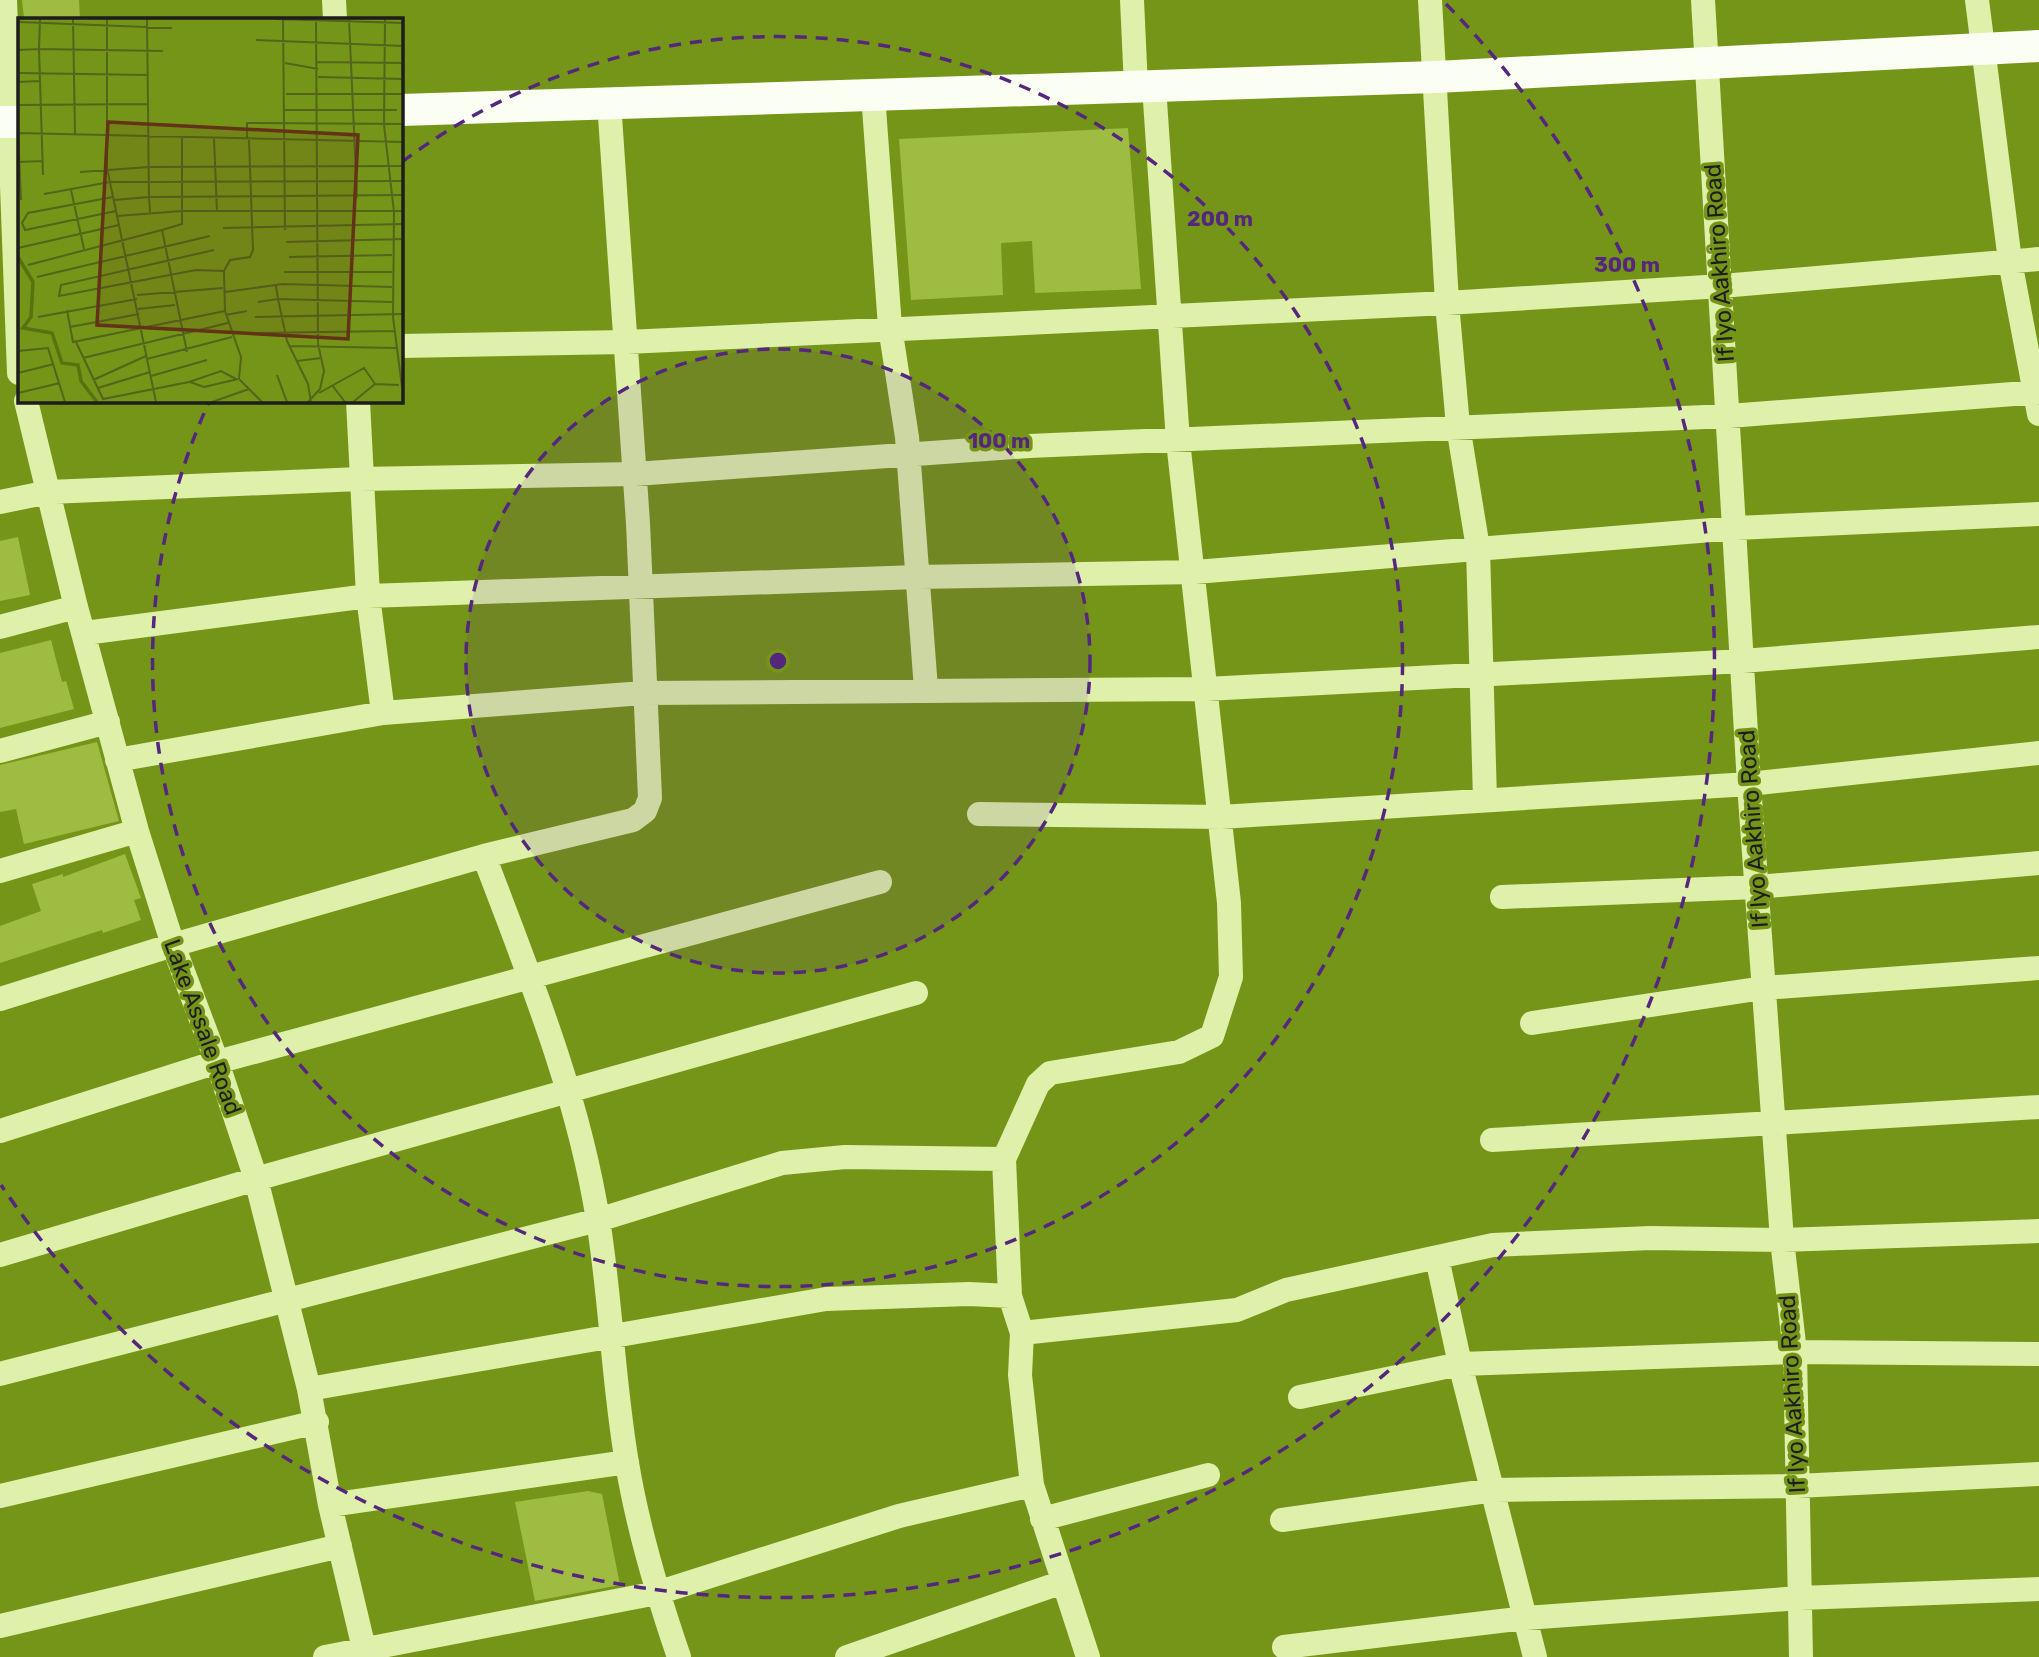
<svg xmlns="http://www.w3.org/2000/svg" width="2039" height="1657" viewBox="0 0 2039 1657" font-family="Rubik,sans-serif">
<rect width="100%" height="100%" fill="#759518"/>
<path fill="#9dbc41" d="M22 0H79L80 19H24Z
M1128 128 1141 289 1035 293 1032 241 1001 243 1003 295 911 300 899 139Z
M18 537 30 595 0 601V541Z
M51 640 62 682 66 681 74 709 0 728V653Z
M97 742 119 821 24 844 16 809 0 812V765Z
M125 854 141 898 134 900 141 920 103 933 102 930 0 963V926L41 911 32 884 63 874V877Z
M588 1491 602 1494 620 1585 535 1601 515 1502Z"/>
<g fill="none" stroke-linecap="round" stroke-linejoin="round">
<path stroke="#dff0aa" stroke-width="24" d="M5 0 19 373
M334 0 335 19
M1132 0 1136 87
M1430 0 1447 303 1458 426 1478 548 1485 800
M1703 0 1749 784 1782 1240 1795 1352 1801 1657
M1977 0 2010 261 2039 414
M873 94 890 327 907 437 926 689
M609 102 638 523 650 798 645 811 633 820 484 856C529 975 578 1094 598 1220 611 1300 613 1382 627 1463 638 1529 657 1593 679 1657
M401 346 627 342 1447 303 1722 286 2039 259
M26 401 76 607 137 831 173 945 217 1062 256 1179 309 1389 330 1505 366 1657
M0 502 49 492 360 479 635 474 1029 446 1729 416 2039 392
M0 627 76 607
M85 633 368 596 358 401
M383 713 368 596 918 577 1195 572 1736 528 2039 514
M0 751 108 722
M117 760 383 713 643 693 1206 689 1743 661 2039 637
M979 814 1221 817 1749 784 2039 753
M0 871 137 831
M1502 897 1757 887 2039 863
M0 999 173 945 484 856
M1532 1023 1763 988 2039 968
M0 1131 217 1062 880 882
M1492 1140 2039 1107
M1004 1159 1038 1084 1050 1073 1179 1052 1212 1036 1231 977 1229 903 1178 441 1154 86
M0 1255 256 1179 916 993
M1022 1333 1237 1310 1286 1290 1493 1245 1650 1238 1782 1240 2039 1231
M0 1374 598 1220 782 1163 845 1157 1004 1159 1010 1296 1022 1333 1020 1375 1032 1485 1088 1657
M309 1389 826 1299 969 1294 1010 1296
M1300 1397 1460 1364 1437 1258
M0 1496 317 1422
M330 1505 627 1462
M1042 1519 1208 1475
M1282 1520 1494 1490 1797 1486 2039 1474
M0 1626 340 1546
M1284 1647 1526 1618 1800 1598 2039 1589
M325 1657 657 1593 899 1516 1032 1485
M847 1657 1063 1582
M1535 1657 1460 1364 1795 1352 2039 1354"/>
<path stroke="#fbfff3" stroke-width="32" d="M401 110 1436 77 2039 46
M0 122H19"/>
</g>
<circle cx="778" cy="661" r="312" fill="#55267e" fill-opacity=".12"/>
<g fill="none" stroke="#55267e" stroke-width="3.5" stroke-dasharray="12 9">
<circle cx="778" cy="661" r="312"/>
<path d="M402 162A625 625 0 1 1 209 402"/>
<path d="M1446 4A937 937 0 1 1 1 1185"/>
</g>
<g text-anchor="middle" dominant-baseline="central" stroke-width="7" stroke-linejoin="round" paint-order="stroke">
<g font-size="23" fill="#1d1d1d" stroke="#759518">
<text transform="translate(1719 263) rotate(-94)">If Iyo Aakhiro Road</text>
<text transform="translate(1753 829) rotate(-94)">If Iyo Aakhiro Road</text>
<text transform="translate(203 1027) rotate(70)">Lake Assale Road</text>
<text transform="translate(1792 1394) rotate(-93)">If Iyo Aakhiro Road</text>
</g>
</g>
<g transform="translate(18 18)">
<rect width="385" height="385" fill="#759518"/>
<path fill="none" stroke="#587210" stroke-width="3.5" d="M0 239 15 264 13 299 5 310 34 315 44 345 60 347 63 363 79 384"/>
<path fill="none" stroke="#52651a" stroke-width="2" d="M22 1 21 31 145 33M55 1 57 116M89 1V150L138 384M258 1 385 5M265 1 267 212M331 1 339 180M367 1 366 107 376 194 375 299 385 377M0 4 154 10M238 22 385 28M0 32 21 31 25 157M299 44 385 45M267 45 300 51M0 55 129 57M300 59 385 61M0 64 22 63M268 76H385M0 87 130 86M266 92H379M0 115 3 182M0 115 385 124M164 120V206L144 212 169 334M196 121 199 194M229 121V105L385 106M1 144 24 143M62 154 131 149 385 148M53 172 66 231M26 176 92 164 385 163M95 179 10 195 4 205 7 212 98 193M96 182 131 179 129 1M132 194 131 179 385 177M99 198 164 193H385M205 210 385 206M268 224 385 221M0 230 101 207M196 232 43 267 41 278 178 252 206 253 207 293 223 339 221 361M271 239 374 237M10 247 144 212M206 253 212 242 232 239 235 232 231 122M266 254H374M19 259 192 218M207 274 265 266 374 269M119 277 205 270M240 284 260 281 258 268M120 291 157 287M49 292 55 324 207 293M208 297 229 293M20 299 119 281M237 299 385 296M52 309 121 296M237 315 376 313M58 324 85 381 171 364 203 353 218 361M271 328 378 330M0 333 30 330 47 384M65 340 210 305M129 341 214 319M279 343 303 340M0 355 36 346M259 357 269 384M133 358 189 342M221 361 244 384M75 362 128 338M172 364 186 369 220 361M314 367 327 384M80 370 132 354M0 375 42 365M301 375 346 350 357 366M194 384 231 371M290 384 302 371 306 353 300 326 298 1M293 384 290 366 269 323 260 281 374 284M335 384 357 366 381 367"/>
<path fill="#643217" fill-opacity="0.15" stroke="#643217" stroke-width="3.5" d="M90 104 340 117 330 321 79 307Z"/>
<rect width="385" height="385" fill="none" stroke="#1d1d1d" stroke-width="3.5"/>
</g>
<circle cx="778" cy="661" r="10" fill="#55267e" stroke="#759518" stroke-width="3.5"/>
<g font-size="21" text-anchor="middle" font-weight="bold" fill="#55267e" stroke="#759518" stroke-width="7" stroke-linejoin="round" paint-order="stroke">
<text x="1220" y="226">200 m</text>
<text x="1627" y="272">300 m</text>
<text x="999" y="448">100 m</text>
</g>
</svg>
